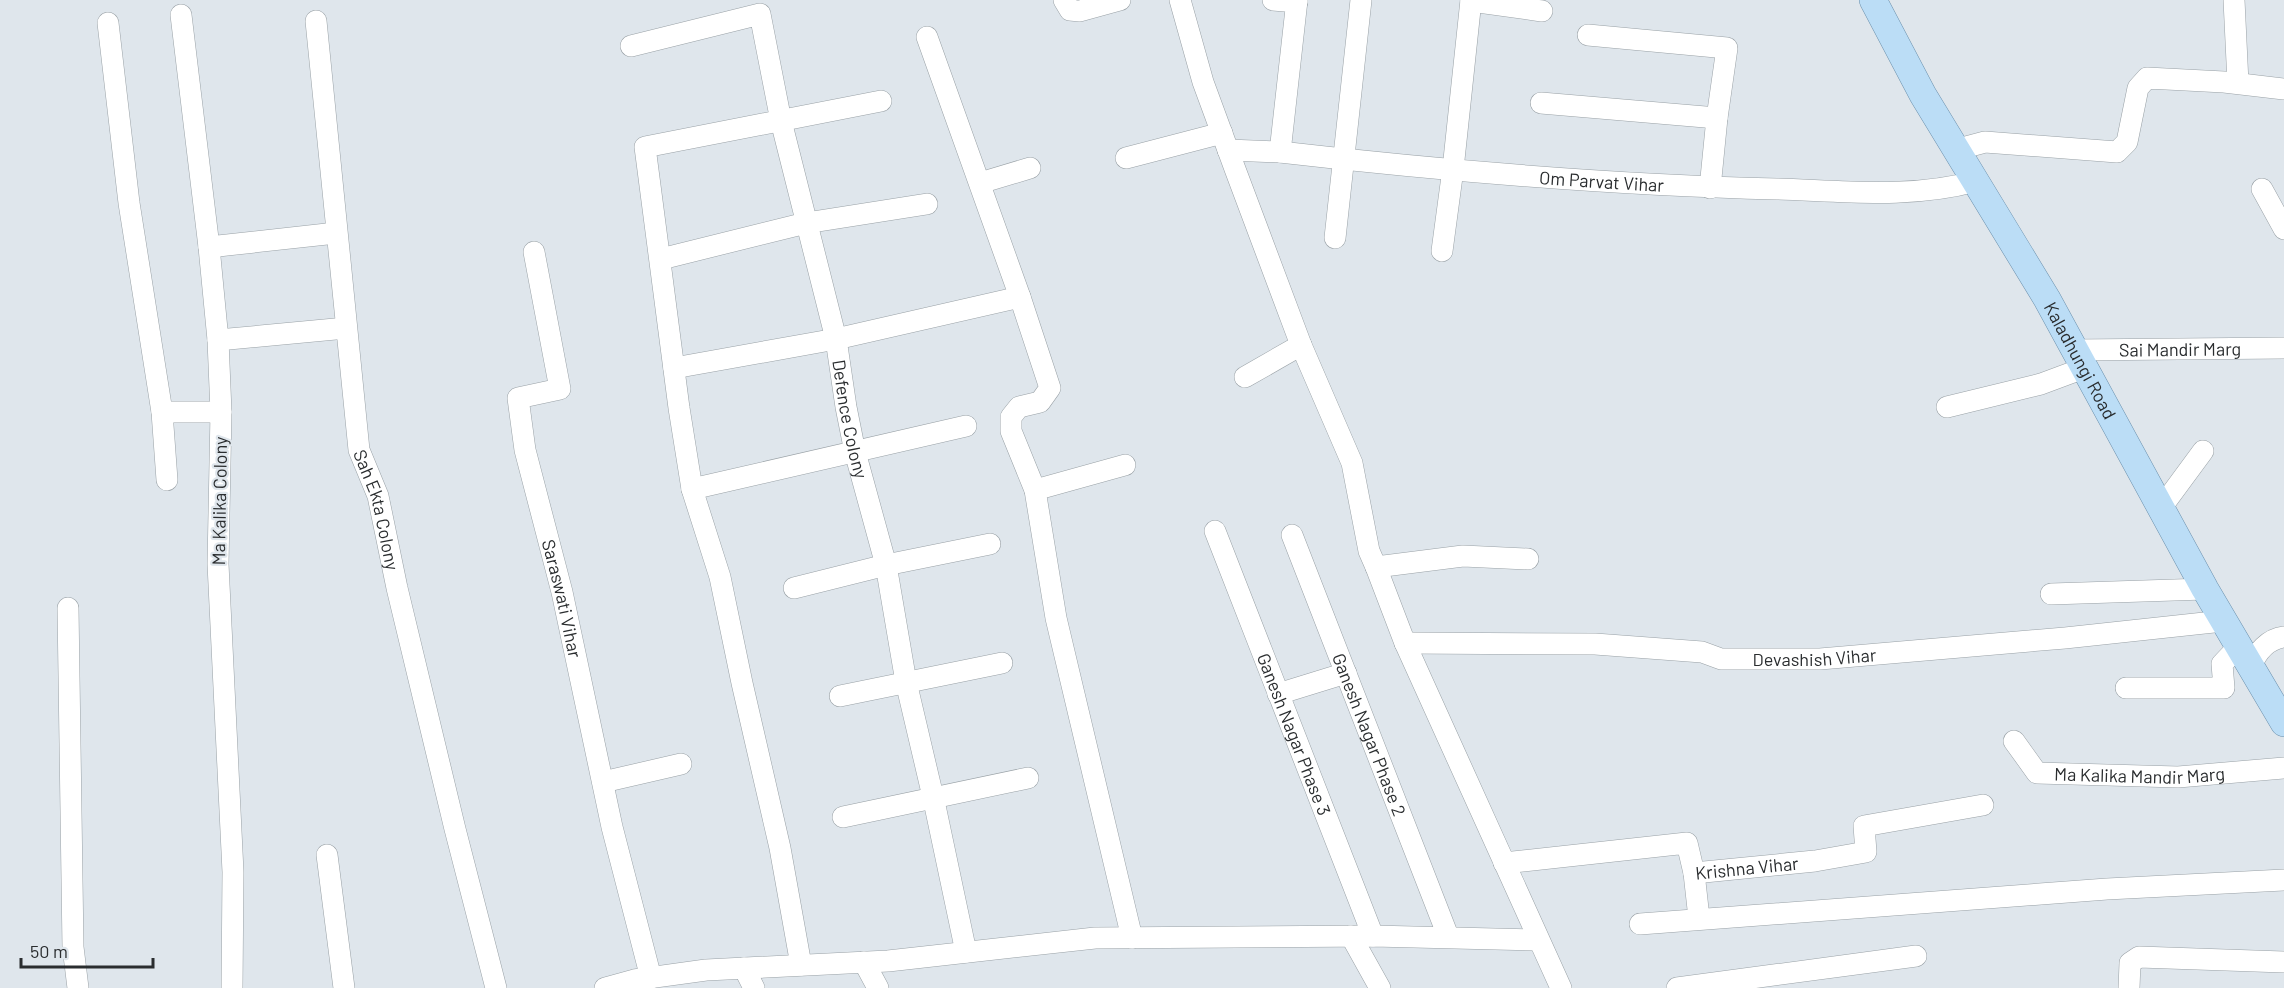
<svg xmlns="http://www.w3.org/2000/svg" width="2284" height="988" viewBox="0 0 2284 988" font-family="Barlow,sans-serif">
<rect width="100%" height="100%" fill="#dfe6ec"/>
<g fill="none" stroke-linecap="round" stroke-linejoin="round">
<defs>
<g id="minor">
<path d="M1064 0 1070 10 1080 11 1120 0"/>
<path d="M1180 0 1203 82 1235 169 1301 345 1352 463 1369 551 1376 567 1405 643 1561 988"/>
<path d="M1273 0 1297 2"/>
<path d="M2234 0 2238 83"/>
<path d="M1471 1 1542 11"/>
<path d="M181 15 209 247 218 340 221 412 218 564 233 872 232 988"/>
<path id="s1" d="M316 21 359 450 378 496 397 588 455 829 496 988"/>
<path d="M108 23 129 203 162 412 167 480"/>
<path d="M1588 35 1727 48 1717 118 1710 188"/>
<path d="M927 37 1020 297 1050 388 1040 402 1019 407 1011 417V431L1035 490 1056 618 1132 938"/>
<path id="s2" d="M631 46 760 14 781 121 836 339 846 407 855 452 886 565 906 682 934 801 966 952"/>
<path d="M1541 103 1717 118"/>
<path id="s3" d="M1228 150 1280 152C1445 171 1611 185 1777 189 1843 191 1912 199 1976 181"/>
<path d="M1955 150 1985 142 2117 152 2127 142 2138 88 2147 78 2224 82 2284 89"/>
<path d="M1280 152 1297 0"/>
<path d="M1126 158 1222 133"/>
<path d="M980 183 1030 168"/>
<path d="M2262 189 2284 229"/>
<path d="M1335 238 1361 0"/>
<path d="M209 247 336 233"/>
<path d="M1442 251 1453 169 1471 0"/>
<path id="s4" d="M534 252 560 389 518 398 525 450 562 592 612 827 651 978"/>
<path d="M661 259 806 223 927 204"/>
<path d="M218 340 346 328"/>
<path id="s5" d="M2075 350 2284 348"/>
<path d="M674 368 836 339 1020 297"/>
<path d="M1245 377 1301 345"/>
<path d="M1947 407 2041 384 2084 368"/>
<path d="M162 412H221"/>
<path d="M692 489 966 426"/>
<path d="M1035 490 1125 465"/>
<path d="M2161 508 2203 451"/>
<path id="s6" d="M1215 531 1373 936"/>
<path id="s7" d="M1292 535 1448 936"/>
<path d="M1376 567 1463 556 1528 559"/>
<path d="M794 588 886 565 990 544"/>
<path d="M2051 594 2205 589"/>
<path d="M68 608 73 947 78 988"/>
<path id="s8" d="M1405 643 1595 644 1702 652 1721 659H1820L2065 638 2223 621"/>
<path d="M2251 666C2257 652 2268 639 2284 637"/>
<path d="M2126 688H2224L2222 664 2239 646"/>
<path d="M1278 694 1346 673"/>
<path d="M840 696 1002 663"/>
<path id="s9" d="M2014 741 2037 773 2178 777 2284 768"/>
<path d="M603 782 681 764"/>
<path d="M843 817 1028 778"/>
<path d="M327 855 344 988"/>
<path id="s10" d="M1504 863 1687 843 1694 873 1815 861 1866 852 1864 826 1983 805"/>
<path d="M1694 873 1699 918"/>
<path d="M1640 924 2107 889 2284 880"/>
<path d="M1351 936 1380 988"/>
<path d="M864 962 878 988"/>
<path d="M801 965 780 848 742 683 720 577 692 489 679 408 645 147 881 101"/>
<path d="M744 968 754 988"/>
<path d="M605 988 634 980 706 970 888 961 1095 938 1373 936 1538 940"/>
<path d="M1677 988 1916 956"/>
<path d="M2129 988 2130 963 2139 957 2284 962"/>
</g>
<g id="major">
<path id="s11" d="M1873 0 1923 95 2047 299 2205 589 2284 723"/>
</g>
</defs>
<use href="#minor" stroke="#99a1a6" stroke-width="22"/>
<use href="#major" stroke="#6b90ac" stroke-width="28"/>
<use href="#minor" stroke="#fff" stroke-width="21"/>
<use href="#major" stroke="#bbddf6" stroke-width="27"/>
</g>
<g text-anchor="middle" dominant-baseline="central" stroke-width="4.5" stroke-linejoin="round" paint-order="stroke">
<g font-size="18" fill="#2a2d2f" stroke="#dfe6ec">
<text stroke="none"><textPath href="#s3" startOffset="375">Om Parvat Vihar</textPath></text>
<text stroke="none"><textPath href="#s5" startOffset="105">Sai Mandir Marg</textPath></text>
<text stroke="none"><textPath href="#s11" startOffset="416">Kaladhungi Road</textPath></text>
<text stroke="none"><textPath href="#s2" startOffset="548">Defence Colony</textPath></text>
<text transform="translate(219 501) rotate(-89)">Ma Kalika Colony</text>
<text stroke="none"><textPath href="#s1" startOffset="494">Sah Ekta Colony</textPath></text>
<text stroke="none"><textPath href="#s4" startOffset="388">Saraswati Vihar</textPath></text>
<text stroke="none"><textPath href="#s8" startOffset="411">Devashish Vihar</textPath></text>
<text stroke="none"><textPath href="#s6" startOffset="218">Ganesh Nagar Phase 3</textPath></text>
<text stroke="none"><textPath href="#s7" startOffset="214">Ganesh Nagar Phase 2</textPath></text>
<text stroke="none"><textPath href="#s9" startOffset="142">Ma Kalika Mandir Marg</textPath></text>
<text stroke="none"><textPath href="#s10" startOffset="268">Krishna Vihar</textPath></text>
</g>
</g>
<path d="M21 958v9h132v-9" fill="none" stroke="#2a2d2f" stroke-width="3"/>
<text x="30" y="958" font-size="18" fill="#2a2d2f" stroke="#dfe6ec" stroke-width="4.5" paint-order="stroke">50 m</text>
</svg>
